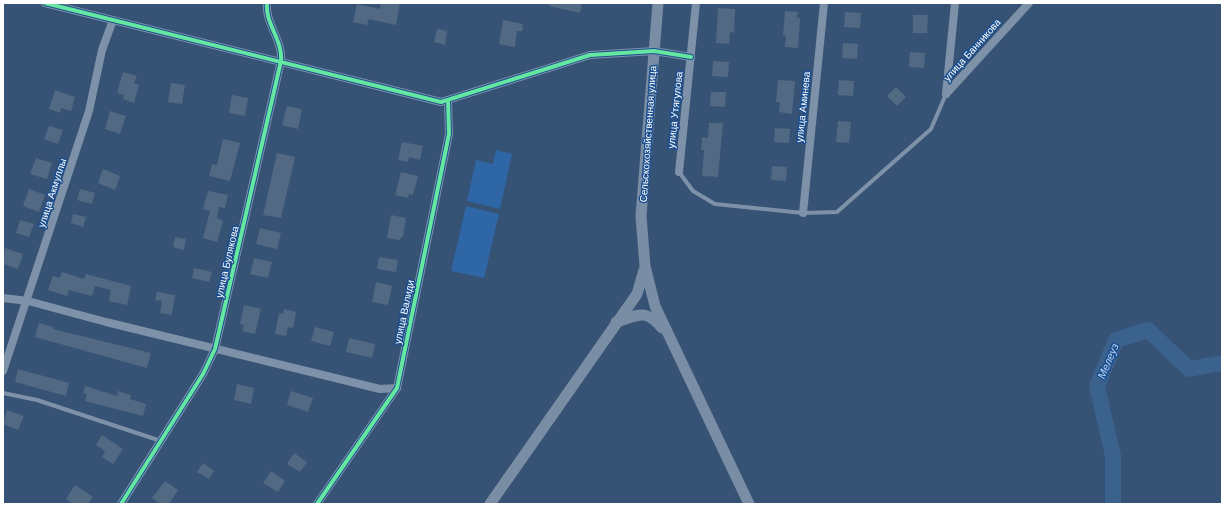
<svg xmlns="http://www.w3.org/2000/svg" width="1225" height="507" viewBox="0 0 1225 507" font-family="Helvetica,sans-serif">
<style>
.green{fill:#2f66a5}
.lines{fill:none;stroke-linecap:round;stroke-linejoin:round}
.river{stroke:#3b618d;stroke-width:16}
.building{fill:#526984}
.lane{stroke:#7d92a8;stroke-width:4}
.street{stroke:#7d92a8;stroke-width:8}
.secondary{stroke:#798da4;stroke-width:11}
.cycleway-casing{stroke:#1b4f8f;stroke-width:6}
.cycleway{stroke:#66e7a1;stroke-width:4}
.labels{text-anchor:middle;dominant-baseline:central;stroke-width:3;stroke-linejoin:round;paint-order:stroke}
.street-label{font-size:10px;fill:#fff;stroke:#1b4f8f}
.water-label{font-size:11px;font-style:italic;fill:#b5d3f5;stroke:#1b4f8f}
</style>
<rect width="100%" height="100%" fill="#365274"/>
<g class="green">
<path d="M496,150L512,154L500,209L467,201L476,160L493,164Z"/>
<path d="M466,206L499,214L484,278L451,271Z"/>
</g>
<g class="lines">
<path class="river" d="M1113,504V456L1097,386L1116,340L1148,330L1189,369L1222,363"/>
</g>
<g class="building">
<path d="M381,3H400L396,25L369,19L367,25L353,22L357,4L380,9Z"/>
<path d="M549,3H582L580,13L549,6Z"/>
<path d="M718,8L735,9L734,33L730,32L729,44L716,43Z"/>
<path d="M785,11L798,12L797,18H800L798,48L785,47L786,36L783,35Z"/>
<path d="M845,12L861,13L860,28L844,27Z"/>
<path d="M913,15H928L927,33H913Z"/>
<path d="M503,20L523,24L522,31H517L515,47L499,44Z"/>
<path d="M437,29L447,31L445,45L434,42Z"/>
<path d="M843,43L858,44L857,59L842,58Z"/>
<path d="M910,52L925,53L924,68L909,67Z"/>
<path d="M713,61L729,62L728,77L712,76Z"/>
<path d="M123,72L137,76L134,83L139,85L134,103L123,99L124,95L117,93Z"/>
<path d="M778,80L795,81L792,114L779,112L780,102H776Z"/>
<path d="M839,80L854,81L853,96L838,95Z"/>
<path d="M171,83L185,85L182,104L168,102Z"/>
<path d="M896,87L906,97L897,106L887,96Z"/>
<path d="M55,90L75,97L71,111L61,108L60,113L49,109Z"/>
<path d="M711,92H726L725,107L710,106Z"/>
<path d="M232,95L248,98L245,116L229,113Z"/>
<path d="M287,106L302,109L298,129L282,125Z"/>
<path d="M110,111L126,116L120,134L105,129Z"/>
<path d="M838,121L851,122L849,143L836,142Z"/>
<path d="M709,123H723L718,177L702,176L704,150H701L702,137L708,138Z"/>
<path d="M49,126L63,130L58,144L44,139Z"/>
<path d="M775,128L790,129L789,143L774,142Z"/>
<path d="M223,139L240,143L230,181L209,176L212,164L217,165Z"/>
<path d="M402,142L423,146L420,160L409,157L408,162L398,160Z"/>
<path d="M277,153L295,157L281,218L263,215Z"/>
<path d="M36,158L52,163L47,179L30,174Z"/>
<path d="M772,166L787,167L786,181L771,180Z"/>
<path d="M103,169L120,176L115,190L98,183Z"/>
<path d="M401,172L418,176L413,195L409,194L408,198L395,195Z"/>
<path d="M29,189L45,195L39,212L23,206Z"/>
<path d="M80,189L95,193L92,204L77,200Z"/>
<path d="M208,191L228,195L225,208L219,207L217,218L223,221L217,242L203,238L210,211L203,209Z"/>
<path d="M73,214L86,217L83,227L71,223Z"/>
<path d="M391,215L406,218L403,237H401L400,240L387,238Z"/>
<path d="M20,220L34,224L29,237L16,233Z"/>
<path d="M260,228L281,233L277,249L256,244Z"/>
<path d="M175,237L186,239L184,250L173,247Z"/>
<path d="M5,248L23,254L18,269L3,264Z"/>
<path d="M379,257L398,260L396,272L377,269Z"/>
<path d="M254,258L272,262L268,278L250,274Z"/>
<path d="M194,268L212,272L209,282L192,278Z"/>
<path d="M62,272L84,279L86,274L131,286L127,305L109,301L111,290L95,286L92,296L69,290L67,296L48,290L53,276L60,278Z"/>
<path d="M376,282L392,286L388,305L372,302Z"/>
<path d="M157,292L175,295L172,315L160,313L162,301L155,300Z"/>
<path d="M244,305L261,309L255,334L242,331L244,325L240,324Z"/>
<path d="M284,309L296,312L293,328L288,327L286,336L275,334L279,313L283,314Z"/>
<path d="M39,323L53,327V329L151,353L147,368L35,337Z"/>
<path d="M315,327L334,332L330,346L311,341Z"/>
<path d="M349,338L375,344L372,358L346,352Z"/>
<path d="M18,369L69,383L66,396L15,382Z"/>
<path d="M237,384L254,388L251,404L234,400Z"/>
<path d="M85,386L117,396L118,391L131,395L130,399L146,404L143,416L85,401L87,394L83,393Z"/>
<path d="M291,391L313,398L308,412L287,405Z"/>
<path d="M7,410L24,416L18,430L3,424Z"/>
<path d="M102,435L123,449L113,464L102,457L105,451L96,445Z"/>
<path d="M294,453L307,462L300,472L287,464Z"/>
<path d="M203,463L214,471L209,479L197,472Z"/>
<path d="M271,471L285,481L278,492L263,483Z"/>
<path d="M165,481L178,490L169,504H160L152,498Z"/>
<path d="M75,485L93,497L88,504H73L66,499Z"/>
</g>
<g class="lines">
<g class="lane">
<path d="M679,172L693,191L715,204L803,213L837,212L931,129L946,94"/>
<path d="M3,393L37,400L161,441"/>
</g>
<g class="street">
<path d="M45,3L441,102L590,55L654,51L691,57"/>
<path d="M946,94L1029,3"/>
<path d="M946,94L955,3"/>
<path d="M679,172L696,3"/>
<path d="M803,213L824,3"/>
<path d="M3,298L28,301L106,322L380,389L397,388"/>
<path d="M3,371L89,111L102,50L113,20"/>
<path d="M121,504L203,374L215,349L281,61C283,40 265,24 267,3"/>
<path d="M317,504C344,465 370,427 397,388L449,134L448,100"/>
</g>
<g class="secondary">
<path d="M658,3L641,216L645,266L655,306L749,504"/>
<path d="M616,322C639,315 645,308 662,328"/>
<path d="M490,504L637,294L644,270"/>
</g>
<g class="cycleway-casing">
<g id="cycleway">
<path d="M45,3L441,102L590,55L654,51L691,57"/>
<path d="M121,504L203,374L215,349L281,61C283,40 265,24 267,3"/>
<path d="M317,504C344,465 370,427 397,388L449,134L448,100"/>
</g>
</g>
<use href="#cycleway" class="cycleway"/>
</g>
<g class="labels">
<g class="street-label">
<text transform="translate(972 50) rotate(-48)">улица Банникова</text>
<text transform="translate(803 107) rotate(-84)">улица Аминева</text>
<text transform="translate(675 110) rotate(-84)">улица Утягулова</text>
<text transform="translate(648 134) rotate(-86)">Сельскохозяйственная улица</text>
<text transform="translate(52 193) rotate(-72)">улица Акмуллы</text>
<text transform="translate(227 262) rotate(-77)">улица Булякова</text>
<text transform="translate(404 312) rotate(-78)">улица Валиди</text>
</g>
<g class="water-label">
<text transform="translate(1108 361) rotate(-67)">Мелеуз</text>
</g>
</g>
<rect width="1225" height="507" fill="none" stroke="#ffffff" stroke-width="8"/>
</svg>
